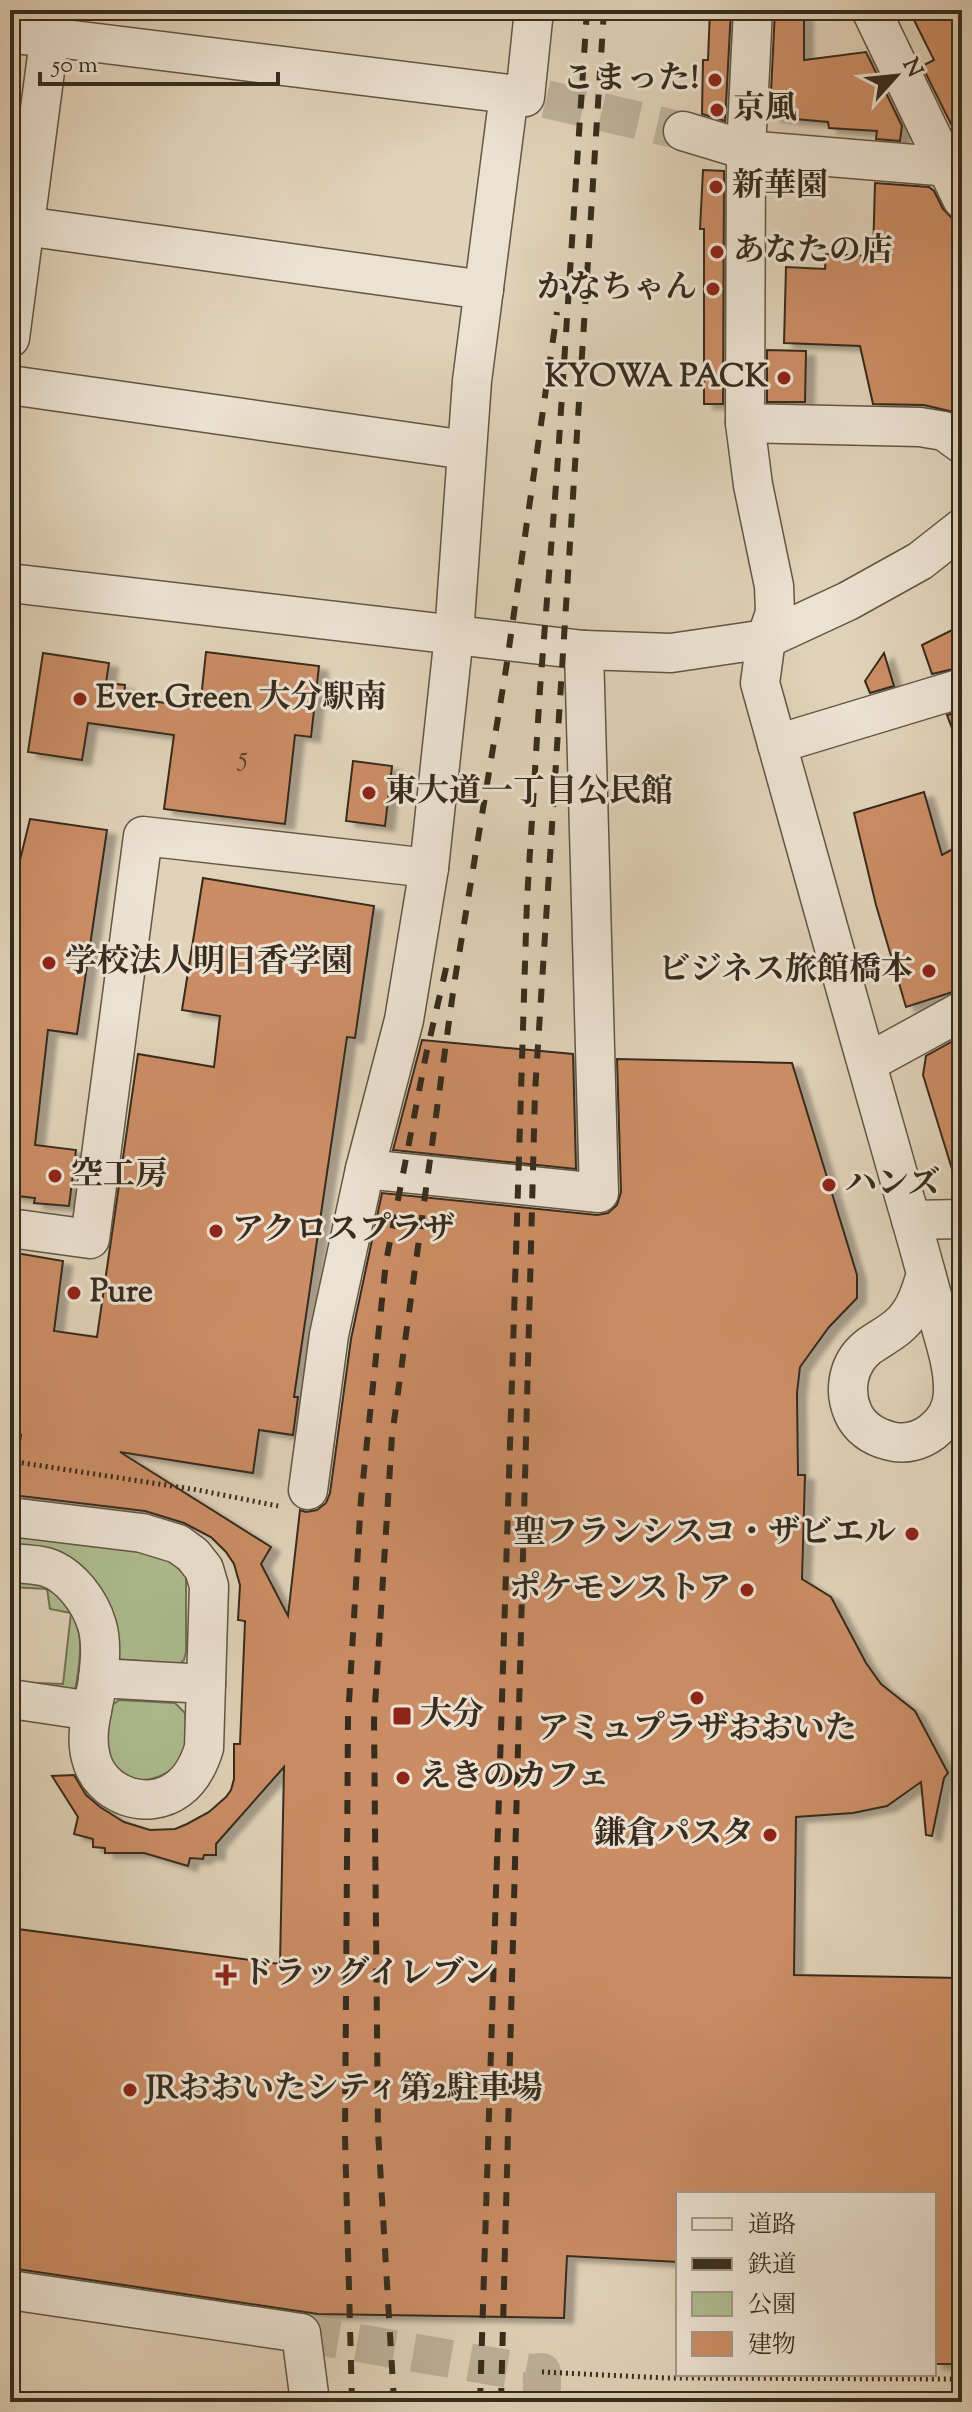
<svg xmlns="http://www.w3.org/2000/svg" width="972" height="2412" viewBox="0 0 972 2412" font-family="'Sorts Mill Goudy','Noto Serif JP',serif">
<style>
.green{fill:#aebd92;stroke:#727458;stroke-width:2}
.building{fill:#cb8d65;stroke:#372c1d;stroke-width:2;filter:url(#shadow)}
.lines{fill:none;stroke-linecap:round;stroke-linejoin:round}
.minor-tunnel{stroke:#bfb19a;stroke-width:38;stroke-dasharray:38 19;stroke-linecap:butt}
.minor-casing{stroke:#625644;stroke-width:41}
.path{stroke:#372c1d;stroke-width:5;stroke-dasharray:2 4;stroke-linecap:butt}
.minor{stroke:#ece2d2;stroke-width:38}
.rail{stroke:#372c1d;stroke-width:6;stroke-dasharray:14 14;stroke-linecap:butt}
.poi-dot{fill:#8f2418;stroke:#ece2d2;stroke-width:3}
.labels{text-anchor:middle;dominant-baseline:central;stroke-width:6;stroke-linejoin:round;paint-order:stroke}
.number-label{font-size:28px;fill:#5c442f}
.poi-label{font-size:32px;font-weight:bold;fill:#372c1d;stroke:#ece2d2;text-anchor:start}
</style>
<defs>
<filter id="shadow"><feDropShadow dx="9" dy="5" stdDeviation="2" flood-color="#0004"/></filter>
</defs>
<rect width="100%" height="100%" fill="#e1d2b9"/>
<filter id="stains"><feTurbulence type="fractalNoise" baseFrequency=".0025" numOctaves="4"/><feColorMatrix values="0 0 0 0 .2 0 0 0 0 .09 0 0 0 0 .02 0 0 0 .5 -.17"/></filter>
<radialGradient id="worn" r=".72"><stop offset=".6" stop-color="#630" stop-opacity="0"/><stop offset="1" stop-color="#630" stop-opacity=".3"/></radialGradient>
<g class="green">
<path d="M10,1531L166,1553L186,1575V1652L184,1660L179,1664L116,1659L43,1548L10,1544Z"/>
<path d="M10,1578C22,1581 37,1582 47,1588C88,1611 82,1652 75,1691L37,1688L38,1683L63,1684L71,1613L50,1609L47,1589L10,1587Z"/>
<path d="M119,1700L175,1703L185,1713C186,1723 187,1735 186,1745C182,1772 150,1786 126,1777C118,1774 110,1761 104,1754L106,1710Z"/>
</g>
<g class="building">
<path d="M710,10H731L725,121L702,114L703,60H708Z"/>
<path d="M775,10H804V60L866,52L902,126L900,141L876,139L877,131L829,128L828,122L773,117L770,112Z"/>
<path d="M909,10H962V146L922,66L934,60Z"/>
<path d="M703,170L724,171L723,404H704V229H700Z"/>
<path d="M875,183L929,187L934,191L943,209L953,219L962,237V414L924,405L873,404L860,346L784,343L786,267L825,269L826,254L873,256Z"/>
<path d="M767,350L806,351L805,402H767Z"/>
<path d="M962,625V667L932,674L922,645Z"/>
<path d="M206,652L319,666L311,737L295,735L285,824L164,809L174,735L88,723L82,760L28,752L43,653L109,663L106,683L125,685L124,697L200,708Z"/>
<path d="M884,653L894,686L870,693L865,681Z"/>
<path d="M962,711V747H959L947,715Z"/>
<path d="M353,761L392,766L385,826L346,821Z"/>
<path d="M924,792L942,855L962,844V989L906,1007L876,905L854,813Z"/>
<path d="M30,819L107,830L77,1034L48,1030L35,1145L76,1150L69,1206L34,1203L35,1198L10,1195V901Z"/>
<path d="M203,878L374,906L355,1038L347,1037L294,1397H298L293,1435L259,1430L253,1473L120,1452L271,1547L261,1564L288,1616L300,1510L306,1512L317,1510L326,1503L330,1493L351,1339L382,1193L597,1215L608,1213L617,1205L621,1192L617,1059L792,1063L857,1275V1298L829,1327L800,1367L797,1393L798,1475H805L802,1579L831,1597L866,1663L881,1684L915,1711L948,1773L944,1778L932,1836L926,1835L921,1782L887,1806L853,1813L796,1817L794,1975L962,1978V2364H934V2194H678V2262L567,2256L564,2318L318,2314L10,2268V1928L280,1964L284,1767L216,1844V1855H204L203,1859L190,1858L188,1866L144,1853H105V1848L93,1847V1839L74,1834L78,1817L52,1776L74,1775L86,1795L100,1807L124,1822L150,1830L175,1829L187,1824L209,1812L226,1797L231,1790L234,1779V1744H240L245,1621L238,1620L240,1585L234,1564L226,1552L211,1537L184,1523L145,1511L12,1495L21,1435L10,1434V1252L63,1261L54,1331L97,1337L138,1054L214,1067L220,1016L182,1010Z"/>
<path d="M962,1036V1181L956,1182L923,1075L926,1056Z"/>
<path d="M422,1040L573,1054L576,1169L393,1150Z"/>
</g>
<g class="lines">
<g class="minor-tunnel">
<path d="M546,99L683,131"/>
<path d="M301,2333L532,2373L542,2372V2402"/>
</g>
<g class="minor-casing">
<g id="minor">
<path d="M753,10L746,150L745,423L753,485L774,586L775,613L766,639L760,683L777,744C819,896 862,1047 905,1199C916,1236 926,1273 936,1310C943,1336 954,1365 953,1393C952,1424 920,1449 890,1441C874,1437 860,1428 853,1413C843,1390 848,1363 868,1347C883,1336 900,1329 910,1313C918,1302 922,1287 926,1274"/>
<path d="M871,10L962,199"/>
<path d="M10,34L49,37L509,94L472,381L454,635L429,868L404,1020L365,1169L329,1335L308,1490"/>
<path d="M525,97L534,10"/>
<path d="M683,131L746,150L962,168"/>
<path d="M10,224L484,290"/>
<path d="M10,338L53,10"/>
<path d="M10,385L466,450"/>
<path d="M745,423L920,427L944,431L962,444"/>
<path d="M10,583L584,650L671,653L766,639L848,601L920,561L962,528"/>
<path d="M777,744L962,688"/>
<path d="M867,1063L962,1011"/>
<path d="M365,1169L599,1193L584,650"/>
<path d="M911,1220L962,1219"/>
<path d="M10,1228L90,1239L143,836L429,868"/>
<path d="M10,1517L142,1533L178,1544L193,1555L204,1569L209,1586L204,1748C199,1764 192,1779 178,1789C147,1812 100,1795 91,1758C84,1733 94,1705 98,1680C100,1662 102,1642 97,1625C90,1602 71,1575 46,1567C35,1564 22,1564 10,1563"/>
<path d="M98,1678L206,1684"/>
<path d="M18,1700L92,1711"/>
<path d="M10,2290L301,2333L310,2402"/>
</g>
</g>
<g class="path">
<path d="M10,1461L198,1490L278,1506"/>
<path d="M542,2372L666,2378L962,2379"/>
</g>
<use href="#minor" class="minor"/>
<g class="rail">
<path d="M352,2402L345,2137L348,1719L361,1499L386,1262L426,1055L447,964"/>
<path d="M394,2402L378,2131L374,1721L392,1436L454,985L506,669L557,312"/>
<path d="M480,2402L527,900L540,689L557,472L587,10"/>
<path d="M501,2402L535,1092L604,10"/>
</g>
</g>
<g class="poi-dot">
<circle cx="715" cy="80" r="8"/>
<circle cx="717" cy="110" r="8"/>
<circle cx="716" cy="187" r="8"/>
<circle cx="717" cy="252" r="8"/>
<circle cx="713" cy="289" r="8"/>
<circle cx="784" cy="378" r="8"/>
<circle cx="80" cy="699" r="8"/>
<circle cx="369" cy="793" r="8"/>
<circle cx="49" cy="963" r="8"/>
<circle cx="929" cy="971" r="8"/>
<circle cx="55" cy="1176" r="8"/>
<circle cx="829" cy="1185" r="8"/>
<circle cx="216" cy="1231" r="8"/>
<circle cx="74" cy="1293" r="8"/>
<circle cx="912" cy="1534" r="8"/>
<circle cx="747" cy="1590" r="8"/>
<circle cx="697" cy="1698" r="8"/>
<rect x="392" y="1706" width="20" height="20" rx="4"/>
<circle cx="403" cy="1778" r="8"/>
<circle cx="770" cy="1835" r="8"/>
<path d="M222 1963h8v8h8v8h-8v8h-8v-8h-8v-8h8z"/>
<circle cx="130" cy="2090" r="8"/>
</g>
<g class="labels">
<g class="number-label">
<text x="243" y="758">5</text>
</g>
<g class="poi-label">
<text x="699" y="80" text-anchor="end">こまった!</text>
<text x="733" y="110">京風</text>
<text x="732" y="187">新華園</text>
<text x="733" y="252">あなたの店</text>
<text x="697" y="289" text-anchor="end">かなちゃん</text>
<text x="768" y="378" text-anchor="end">KYOWA PACK</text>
<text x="96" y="699">Ever Green 大分駅南</text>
<text x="385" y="793">東大道一丁目公民館</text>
<text x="65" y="963">学校法人明日香学園</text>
<text x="913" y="971" text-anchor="end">ビジネス旅館橋本</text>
<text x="71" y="1176">空工房</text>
<text x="845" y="1185">ハンズ</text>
<text x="232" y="1231">アクロスプラザ</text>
<text x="90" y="1293">Pure</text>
<text x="896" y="1534" text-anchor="end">聖フランシスコ・ザビエル</text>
<text x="731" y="1590" text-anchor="end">ポケモンストア</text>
<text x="420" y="1716">大分</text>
<text x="697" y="1730" text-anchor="middle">アミュプラザおおいた</text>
<text x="419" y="1778">えきのカフェ</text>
<text x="754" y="1835" text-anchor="end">鎌倉パスタ</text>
<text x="242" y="1975">ドラッグイレブン</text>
<text x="146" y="2090">JRおおいたシティ第2駐車場</text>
</g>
</g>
<rect width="972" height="2412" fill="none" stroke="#e1d2b9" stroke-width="40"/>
<rect x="12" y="12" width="948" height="2388" fill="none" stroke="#372c1d" stroke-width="4"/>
<rect x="20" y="20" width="932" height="2372" fill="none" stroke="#372c1d" stroke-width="2"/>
<rect x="676" y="2192" width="260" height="184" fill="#ece2d2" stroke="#a4998a" stroke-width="2"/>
<rect x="692" y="2218" width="40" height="12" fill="#ece2d2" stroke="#a4998a" stroke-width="2"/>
<text x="748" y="2232" font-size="24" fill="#372c1d">道路</text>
<rect x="692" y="2258" width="40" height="12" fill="#372c1d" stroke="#a4998a" stroke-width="2"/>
<text x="748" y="2272" font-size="24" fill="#372c1d">鉄道</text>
<rect x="692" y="2292" width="40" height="24" fill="#aebd92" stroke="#a4998a" stroke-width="2"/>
<text x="748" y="2312" font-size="24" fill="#372c1d">公園</text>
<rect x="692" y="2332" width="40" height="24" fill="#cb8d65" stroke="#a4998a" stroke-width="2"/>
<text x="748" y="2352" font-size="24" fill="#372c1d">建物</text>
<g transform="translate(896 76) rotate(63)" stroke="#ece2d2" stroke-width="6" paint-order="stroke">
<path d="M0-6L14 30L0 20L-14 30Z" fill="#372c1d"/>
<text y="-12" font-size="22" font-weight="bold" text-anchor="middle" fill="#372c1d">N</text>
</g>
<path d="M40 72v12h238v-12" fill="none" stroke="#372c1d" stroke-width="4"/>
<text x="52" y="72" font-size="24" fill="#372c1d" stroke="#ece2d2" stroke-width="6" paint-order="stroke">50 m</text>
<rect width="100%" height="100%" filter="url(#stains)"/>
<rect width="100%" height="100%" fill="url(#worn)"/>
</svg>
